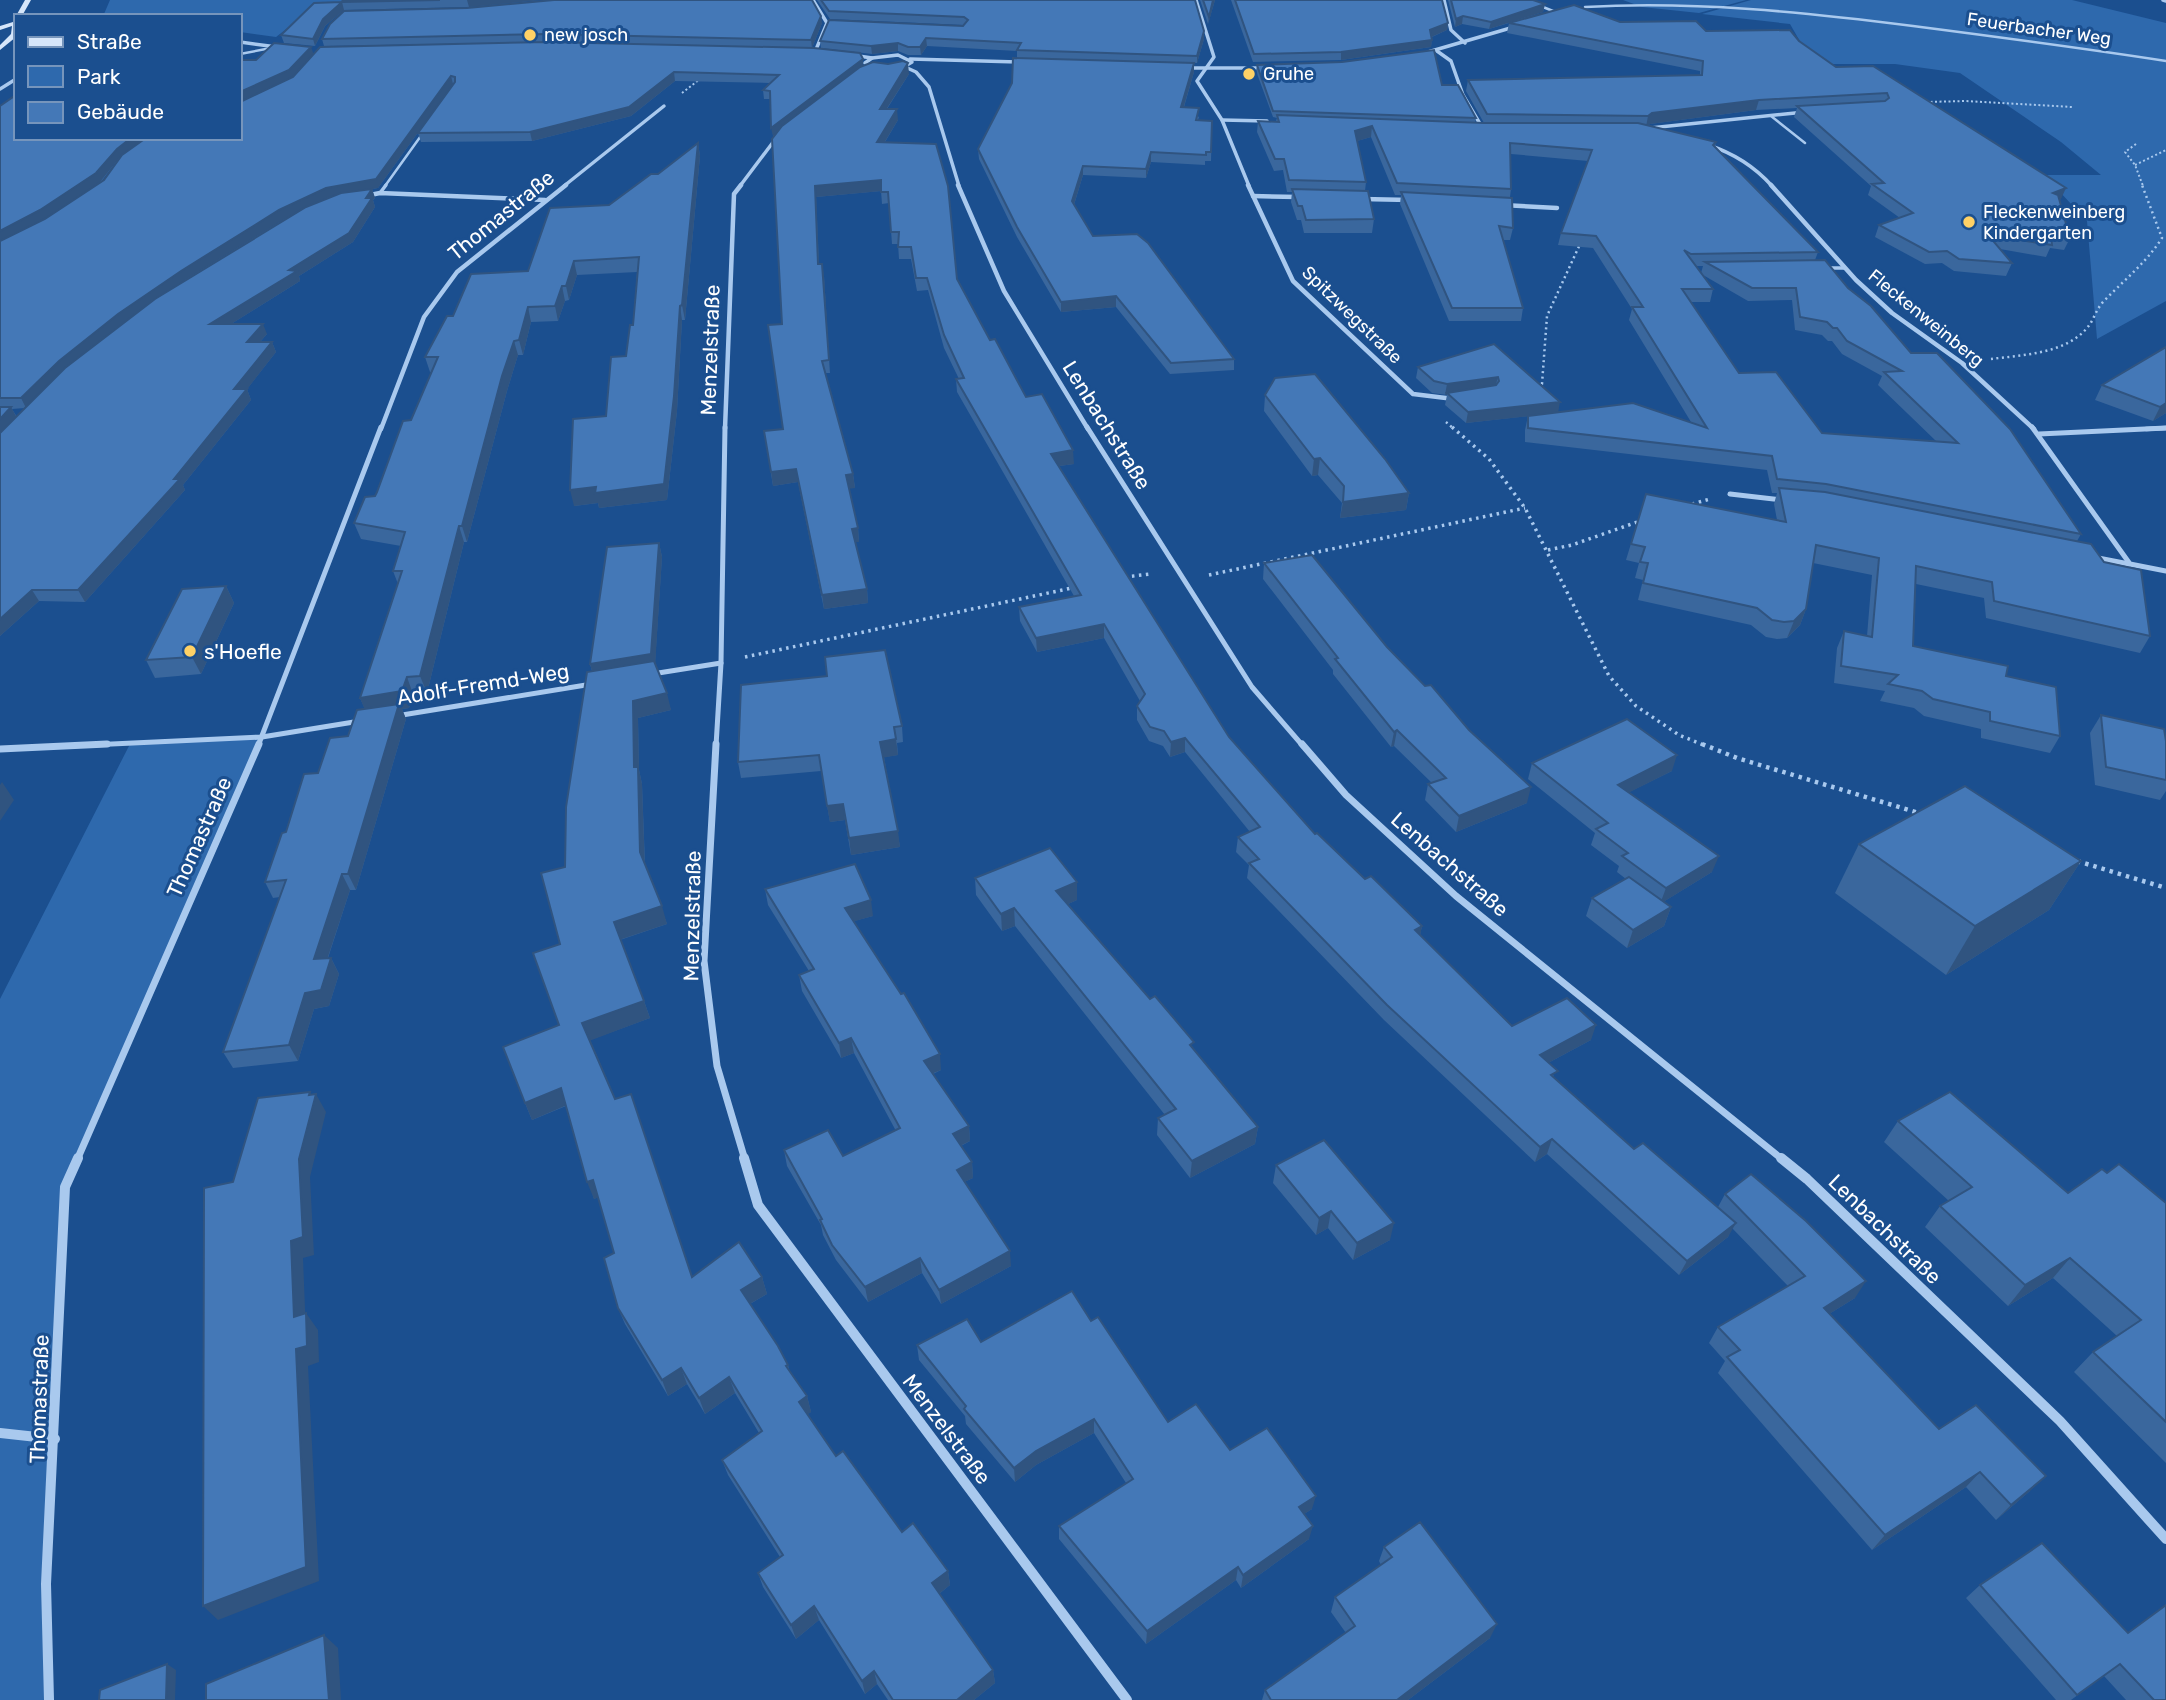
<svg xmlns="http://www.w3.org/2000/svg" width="2166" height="1700" viewBox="0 0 2166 1700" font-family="Rubik,sans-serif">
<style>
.green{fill:#2e69ad}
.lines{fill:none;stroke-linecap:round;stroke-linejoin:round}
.path-far3{stroke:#a9c9ee;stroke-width:2;stroke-dasharray:2 2.5;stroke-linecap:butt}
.path-far2{stroke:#a9c9ee;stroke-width:2.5;stroke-dasharray:2 3.5;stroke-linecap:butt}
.path-far1{stroke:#a9c9ee;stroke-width:3.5;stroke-dasharray:2.5 4.5;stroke-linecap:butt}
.path{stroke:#a9c9ee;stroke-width:4.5;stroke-dasharray:3.5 5;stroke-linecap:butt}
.service-far1{stroke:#a9c9ee;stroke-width:2.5}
.service{stroke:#a9c9ee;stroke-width:3.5}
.minor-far4{stroke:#a9c9ee;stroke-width:3.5}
.minor-far3{stroke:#a9c9ee;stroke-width:4.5}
.minor-far2{stroke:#a9c9ee;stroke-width:5}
.minor-far1{stroke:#a9c9ee;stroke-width:7}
.minor{stroke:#a9c9ee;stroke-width:10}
.secondary{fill:#d6e6fa;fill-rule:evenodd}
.wall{fill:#3a679d;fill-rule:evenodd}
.shaded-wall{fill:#305480}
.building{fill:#4478b7;stroke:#305480;stroke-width:2}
.poi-dot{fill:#ffd166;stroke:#1b4f8f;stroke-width:2.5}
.labels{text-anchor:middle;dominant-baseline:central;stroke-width:6;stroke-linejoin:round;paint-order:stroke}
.far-street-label{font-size:18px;fill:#fff;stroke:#1b4f8f}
.far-poi-label{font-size:18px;fill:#fff;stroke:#1b4f8f;text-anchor:start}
.street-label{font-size:21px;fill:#fff;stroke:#1b4f8f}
.poi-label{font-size:21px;fill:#fff;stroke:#1b4f8f;text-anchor:start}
</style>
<rect width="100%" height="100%" fill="#1b4f8f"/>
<g class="green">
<path d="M110,0H344L338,8H314L276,37L240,32V16L104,14Z"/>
<path d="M1623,0H1746L1699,13L1642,7Z"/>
<path d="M1751,0H2072L2166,23V301L2097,339L2087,221L2044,175H2101L2061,142L1960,73L1895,64H1813L1790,24L1702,14Z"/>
<path d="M262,737L65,1187L46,1584L49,1700H0V999L130,744Z"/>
</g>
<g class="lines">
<g class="path-far3">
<path d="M682,93L700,79"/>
<path d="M1926,102L1966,101L2072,107"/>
<path d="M2136,144L2125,152L2135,165L2143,186"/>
<path d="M2135,165L2166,150"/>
</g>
<g class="path-far2">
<path d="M1991,359C2022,355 2065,354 2087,328C2094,320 2096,309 2104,301C2124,280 2146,263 2162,238L2142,185"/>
<path d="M1538,388L1542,384L1547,316L1581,242"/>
<path d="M1446,422L1454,429"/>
</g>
<g class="path-far1">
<path d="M1452,427L1489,459L1525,508L1609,676L1636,706L1679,735L1706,746"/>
<path d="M1692,504L1710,499"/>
<path d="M1548,550L1572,545L1643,520"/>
<path d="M1209,575L1525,508"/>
<path d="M1125,577L1150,574"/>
<path d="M745,657L1072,588"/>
</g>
<g class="path">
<path d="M1702,744L1737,758L1922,814"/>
<path d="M2077,861L2166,888"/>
</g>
<g class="service-far1">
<path d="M1538,5L1558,13"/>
<path d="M1585,7C1695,1 1804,12 1913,26C1998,37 2082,48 2166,61"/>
<path d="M240,54L271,48"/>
<path d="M1771,116L1805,143"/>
<path d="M385,186L423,133"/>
</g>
<g class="service">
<path d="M380,193L386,185"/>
<path d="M1827,268H1845"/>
</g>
<g class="minor-far4">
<path d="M813,0L827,23L815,52"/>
<path d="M1196,0L1214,57L1197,81L1222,120L1249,186"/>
<path d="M1444,0L1451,30L1465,43"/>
<path d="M2163,0L2166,1"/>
<path d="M240,42L277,47"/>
<path d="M1437,51L1451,61L1463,95L1483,129"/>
<path d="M1428,52L1514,27"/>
<path d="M852,55L872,58"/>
<path d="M898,55L912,62C897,72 880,73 865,63L872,58Z"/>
<path d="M910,59L1021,62"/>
<path d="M905,67L916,72L929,87L959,186"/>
<path d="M1187,68H1266"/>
<path d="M0,89L16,79"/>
<path d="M1222,120L1267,121"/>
<path d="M1650,128L1805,112"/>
<path d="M1708,145C1733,153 1755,167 1772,186"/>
<path d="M564,186L664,106"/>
<path d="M740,186L777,137"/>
</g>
<g class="minor-far3">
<path d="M958,185L1004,291L1088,429"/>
<path d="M1248,185L1293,281L1413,394L1454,399"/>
<path d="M1771,185L1856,280L1892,313L1962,363L2034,429"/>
<path d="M365,196L380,193L545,200"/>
<path d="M1253,196L1298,197"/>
<path d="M1362,199L1410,200"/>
<path d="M1502,205L1557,208"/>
<path d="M381,429L424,317L457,272L566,185"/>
<path d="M725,429L734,194L741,185"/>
<path d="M2146,429L2166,428"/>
</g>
<g class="minor-far2">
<path d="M1087,427L1252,687L1303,746"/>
<path d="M2032,427L2130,564L2166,571"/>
<path d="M2039,434L2166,428"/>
<path d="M1730,494L1782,500"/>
<path d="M2093,557L2129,564"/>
<path d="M652,674L721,663"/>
<path d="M396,716L592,684"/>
<path d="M69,746L262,737L360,721"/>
<path d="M258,746L381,427"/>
<path d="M716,746L721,663L725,427"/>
</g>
<g class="minor-far1">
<path d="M716,744L704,961L717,1066L745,1160"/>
<path d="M1302,744L1346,795L1456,896L1783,1160"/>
<path d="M0,749L107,744"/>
<path d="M77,1160L259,744"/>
</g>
<g class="minor">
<path d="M744,1158L758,1205L1127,1700"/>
<path d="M1781,1158L1807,1179L2060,1421L2166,1539"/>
<path d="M0,1433L55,1439"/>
<path d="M49,1700L46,1584L65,1187L78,1158"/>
</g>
<g class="secondary">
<path d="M25,0H31L22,16H16Z"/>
<path d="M16,18V37L0,50V45L11,34L12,26L0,30V26L13,22Z"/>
</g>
</g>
<g class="wall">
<path d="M344,0H540L469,7L344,10L325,26L315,46L284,43L281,35Z"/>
<path d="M817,0H1195L1204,39L1197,63H1194V72L1184,107L1199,117L1198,120L1212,121L1211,161H1205V165L1151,162L1146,178L1083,175L1074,205L1093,236L1234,359V370L1170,374L1116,307L1061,312L1017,237L979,159L978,149L1012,83L1017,58V51L927,46L921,55H908L898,51L872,54L821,48L820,41L963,26L964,25L830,19Z"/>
<path d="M1200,0H1215L1208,24Z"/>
<path d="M1231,0H1442L1448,23L1447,30L1432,37L1431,47L1341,60L1253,62Z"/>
<path d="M1448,0H1533L1545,4L1543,12L1510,23L1620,22L1799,41L1836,67L1873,66L2061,199L2059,200L2070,238L2064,250L2050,248L2046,257L2000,249L2012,263L2006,276L1954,271L1942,263L1925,264L1875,237L1879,225L1900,218L1868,195L1871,186L1794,117L1797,108L1756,110L1650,124L1648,125L1716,142L1715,146L1818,252L1815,260L1848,288L2081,534L2077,541L2150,636L2140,653L1986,618L1984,598L1916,584L1913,646L2006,676L2060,736L2050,753L1981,738V729L1924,716L1914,708L1880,701L1885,691L1834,683L1837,648L1844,631L1867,636L1872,575L1813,563L1806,609L1800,625L1787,638L1777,639L1766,637L1751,625L1638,600L1643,580L1635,578L1639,563L1626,560L1646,494L1777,520L1774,504L1777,493H1772L1767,470L1525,442V430L1528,416L1466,423L1445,405L1447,395L1432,393L1416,378L1418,367L1494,344L1558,412L1691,422L1629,320L1632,309L1593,248L1558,245L1561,233L1588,161L1511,154V189L1510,197L1513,228L1510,240H1503L1523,308L1521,321H1449L1400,204L1401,195H1395L1371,137L1357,141L1366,182L1365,191L1374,219L1372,233H1304L1301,220H1297L1291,202L1292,192H1287L1283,170L1274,171L1257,132L1258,121H1276L1277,118L1273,117L1256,71L1257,65L1442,85L1476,118L1475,123H1484L1466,91L1468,80L1700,75V71L1507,33L1509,23L1489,29L1462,24L1455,27ZM1696,266H1703L1701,273ZM1703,275L1748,301L1792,300L1795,330L1822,335L1828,341H1832L1842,354L1882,376L1878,385L1936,441L1822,433L1739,373L1691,302H1710L1713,289Z"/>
<path d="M467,8L822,23L812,48L549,42L324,46L322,39Z"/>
<path d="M314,54L863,66L909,74L887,109L898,120L885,142L957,279L990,340L1026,397L1074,464L1059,466L1229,737L1315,834L1365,879L1422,926L1420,935L1512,1026L1591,1040L1548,1063L1555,1079L1634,1149L1718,1207L1725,1194L1855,1298L1829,1314L1939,1429L2030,1491L1996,1520L1966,1487L1872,1550L1718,1373L1725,1361L1709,1343L1718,1327L1788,1286L1732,1228L1728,1237L1679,1275L1547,1154L1535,1162L1384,1020L1247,878L1249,865L1236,852L1238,837L1250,832L1185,752L1170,757L1163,746L1149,741L1137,720V706L1140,701L1104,638L1037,652L1020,621L1019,607L1074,596L957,392L956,379H959L944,348L928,290L917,291L911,259H899L898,244H892L889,203L882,204L881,191L816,197L819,264L824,276L830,373H825L853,474L855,488H849L858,528L859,542H855L867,589L868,603L824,609L798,482L773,486L764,431L783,429L782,324L775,135L773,136L770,99H764L763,90L770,83L675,81L631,116L532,141L421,142L418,133L453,84L378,188L372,189L375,198L373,200L375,207L353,242L299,276L300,281L231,324L267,334L260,342H272L276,352L247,389L251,400L183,485L185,490L85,602L39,601L0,636V106L16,138H240L256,60ZM120,157L104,180L101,182ZM292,215L181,283L283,220ZM25,408L17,417L12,409Z"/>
<path d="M698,143L700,156L685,320H682L677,411L667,500L599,508L598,503L574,506L626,356L633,325L637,272L577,275L569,300L565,301L558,321L531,322L523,355H518L507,391L467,542H464L427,693L413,694L409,708L402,709L406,719L356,890H350L328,958H331L339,974L329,1006L314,1009L298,1061L233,1068L223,1052L280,897L273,898L265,882L286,832L318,773L348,736L365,709L360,698L398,584L393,571L401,546L361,539L354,523L377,492L411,420L432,372H430L425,357L453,316L528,271L609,205L658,174Z"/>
<path d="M2166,347V413L2153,421L2095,400L2102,385Z"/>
<path d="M1265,395L1409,493L1406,510L1340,518L1342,503L1318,475L1312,476L1264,411Z"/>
<path d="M659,543L662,557L655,663L671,710L638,718L639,770L642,784L645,864L667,924L620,940L644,1001L650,1018L590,1040L692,1276L762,1277L767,1294L750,1304L788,1365L790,1373L807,1396L811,1412L807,1414L836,1456L902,1532L948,1571L950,1585L939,1594L993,1670L995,1683L974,1700H888L877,1684L865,1694L819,1620L796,1639L763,1587L758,1573L780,1557L728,1475L722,1460L759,1433L735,1393L705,1414L687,1384L668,1396L625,1324L618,1308L614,1253L598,1197L594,1199L566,1106L532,1120L525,1103L559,1025L560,944L565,867L592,671L590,664Z"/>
<path d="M1264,563L1387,647L1527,803L1456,832L1425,800L1428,784L1432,783L1394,746L1391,747L1333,674V670L1263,579Z"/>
<path d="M226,586L234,603L201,674L155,678L146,660Z"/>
<path d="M741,685L902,726L903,742L897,743L898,755L884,757L900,847L851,855L845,820L830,822L821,771L741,778L738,762Z"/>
<path d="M2101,715L2166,741V791L2160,800L2095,785L2090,733Z"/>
<path d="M1532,763L1672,771L1629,792L1712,872L1663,902L1671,907L1664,926L1627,948L1586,916L1592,898L1626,879L1617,872L1619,866L1591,845L1595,833L1528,779Z"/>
<path d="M1859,844L2081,861L2049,910L1946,975L1835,893Z"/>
<path d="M975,878L1077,882V900L1068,904L1194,1050L1258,1127L1255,1144L1190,1178L1157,1135L1158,1118L1165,1115L1015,926L1002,931L976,895Z"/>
<path d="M765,889L873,916L854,921L941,1070L933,1074L969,1126L970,1141L961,1146L972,1162L973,1178L964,1182L1011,1266L941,1304L922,1273L868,1302L836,1260L823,1235L821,1225L787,1166L784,1150L843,1156L896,1131L854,1053L841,1058L802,991L799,975L809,971L768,905Z"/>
<path d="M1898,1121L2068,1193L2107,1173L2166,1203V1463L2074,1372L2093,1352L2117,1336L2053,1278L2008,1306L1925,1227L1940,1206L1949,1201L1884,1142Z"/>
<path d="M1276,1165L1390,1240L1353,1260L1328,1228L1316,1235L1273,1183Z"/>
<path d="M1091,1321L1168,1422L1230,1450L1312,1509L1304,1514L1309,1539L1241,1588L1236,1580L1146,1644L1059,1539V1526L1126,1483L1094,1433L1036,1465L1015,1482L966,1424L965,1416L919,1360L917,1345L981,1342Z"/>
<path d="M1384,1547L1490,1638L1408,1700H1262L1265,1690L1346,1633L1331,1612L1335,1597L1381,1565L1379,1561Z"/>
<path d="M1980,1585L2128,1633L2166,1700H2126L2104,1676L2071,1700H2056L1966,1598Z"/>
</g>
<g class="shaded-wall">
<path d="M467,0H540L469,7Z"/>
<path d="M1213,0H1215L1208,24L1209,17Z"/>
<path d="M342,2L344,10L325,26L315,46L313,39L323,19Z"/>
<path d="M1545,4L1543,12L1489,29L1491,22Z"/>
<path d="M821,16L822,23L812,48L811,40Z"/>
<path d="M1463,16L1462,24L1455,27L1456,19Z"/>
<path d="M1448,23L1447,30L1429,38L1430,30Z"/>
<path d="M1204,31V39L1197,63V56Z"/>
<path d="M926,38L927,46L921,55L920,47Z"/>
<path d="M1432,40L1431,47L1341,60V52Z"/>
<path d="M898,43V51L872,54L871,46Z"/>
<path d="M311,47L314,55L291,78L240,102V92Z"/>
<path d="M863,59V67L773,136L771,128Z"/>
<path d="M908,63L909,74L880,119V109Z"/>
<path d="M1194,63V72L1181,116V107Z"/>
<path d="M674,72L675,81L631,116L532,141L530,132Z"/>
<path d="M451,76L453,84L378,188L372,189L375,198L373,200L375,207L353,242L299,276L300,281L215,334L210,324L289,270L366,198L372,189L329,197L283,220L185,280L26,408L21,398L59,361L118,314Z"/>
<path d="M1759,100L1756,110L1650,124L1646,127L1648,116L1652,113Z"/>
<path d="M897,109L898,120L878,153L877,142Z"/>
<path d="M1372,126L1371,137L1354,142L1355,131Z"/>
<path d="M131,138H147L120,157L100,182L45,220L0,243V231Z"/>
<path d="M698,143L700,156L685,320L682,305Z"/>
<path d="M1151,152V162L1146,178V169Z"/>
<path d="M1083,166V175L1072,211V201Z"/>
<path d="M881,180L882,191L816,197L819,276L815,186Z"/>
<path d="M2066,188L2061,199L2048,204L2053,193Z"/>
<path d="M574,261L577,275L569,300L566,286Z"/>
<path d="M822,264L824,276L830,373L829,360Z"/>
<path d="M562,286L565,301L558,321L555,306Z"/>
<path d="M1116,296V307L1061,312V302Z"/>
<path d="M680,306L682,320L677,411L667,500L599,508L598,503L574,506L570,490Z"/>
<path d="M528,307L531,322L523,355L519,340Z"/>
<path d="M263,324L267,334L251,352L247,342Z"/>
<path d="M514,341L518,355L507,391L467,542L462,526L502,376Z"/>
<path d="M272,342L276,352L241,397L247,389L251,400L183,485L185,490L85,602L78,590L234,389Z"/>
<path d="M1498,377L1495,388L1447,393V395H1445L1447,384Z"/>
<path d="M1560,402L1558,413L1466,423L1468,412Z"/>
<path d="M2166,403V413L2153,421L2160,407Z"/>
<path d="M11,407L17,418L0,436V419Z"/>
<path d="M1073,450L1074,464L1052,467L1051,454Z"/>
<path d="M1320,458L1318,475L1312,476L1314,459Z"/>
<path d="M796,469L798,482L773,486L771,472Z"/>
<path d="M853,474L855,488L848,489L846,475Z"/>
<path d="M1409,493L1406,510L1340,518L1343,502Z"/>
<path d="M459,526L464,542L427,693L420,676Z"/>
<path d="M858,528L859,542H853L852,529Z"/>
<path d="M659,543L662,557L655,668L594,678L590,664Z"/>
<path d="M226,586L234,603L201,674L192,657Z"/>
<path d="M867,589L868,603L824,609L822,595Z"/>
<path d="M32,590L39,601L0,636V619Z"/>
<path d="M1806,609L1800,625L1787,638L1794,621Z"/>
<path d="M1104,624V638L1037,652L1036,638Z"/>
<path d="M407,677L413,694L409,708L402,709L406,719L356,890L348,874L367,715L360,698Z"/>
<path d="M667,693L671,710L638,718L639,770L642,784L645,870L640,852L634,767L633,701Z"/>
<path d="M1397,730L1394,746L1391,747L1394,732Z"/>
<path d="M1185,738V752L1170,757L1171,742Z"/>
<path d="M896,739L898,755L882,758L880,742Z"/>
<path d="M1677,755L1672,771L1612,801L1618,785Z"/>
<path d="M2,782L14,800L0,821V785Z"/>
<path d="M1531,787L1527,803L1456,832L1459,816Z"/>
<path d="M843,804L845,820L830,822L827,806Z"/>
<path d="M898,831L900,847L851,855L849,838Z"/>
<path d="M1719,856L1712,872L1660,904L1666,888Z"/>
<path d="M2081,861L2049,910L1946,975L1975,926Z"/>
<path d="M342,874L350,890L322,975L314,959Z"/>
<path d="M1077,882V900L1057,909L1056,891Z"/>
<path d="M871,900L873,916L848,923L845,908Z"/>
<path d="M662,906L667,924L619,940L614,922Z"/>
<path d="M1671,907L1664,926L1627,948L1633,930Z"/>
<path d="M1014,908L1015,926L1002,931L1001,914Z"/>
<path d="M1422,926L1419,941L1415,930Z"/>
<path d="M331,958L339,974L329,1006L314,1009L298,1061L289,1045L305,993Z"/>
<path d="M644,1001L650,1018L589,1041L582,1023Z"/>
<path d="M1596,1025L1591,1040L1535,1070L1540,1055Z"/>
<path d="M851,1038L854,1053L841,1058L839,1043Z"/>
<path d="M940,1054L941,1070L926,1076L924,1061Z"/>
<path d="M561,1088L567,1105L532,1120L525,1103Z"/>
<path d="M310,1092L315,1100L316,1094L326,1112L310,1177L314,1255L303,1258L306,1334L294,1317L291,1241L299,1159Z"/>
<path d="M969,1126L970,1141L954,1149L953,1134Z"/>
<path d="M1258,1127L1255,1144L1190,1178L1192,1161Z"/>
<path d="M1552,1139L1547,1154L1535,1162L1540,1147Z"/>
<path d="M972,1162L973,1178L958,1185L957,1170Z"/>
<path d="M593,1180L599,1197L594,1199L587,1182Z"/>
<path d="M1331,1211L1328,1228L1316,1235L1319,1218Z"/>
<path d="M1394,1223L1390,1240L1353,1260L1357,1243Z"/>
<path d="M1736,1223L1728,1237L1679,1275L1687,1261Z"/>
<path d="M1010,1251L1011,1266L941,1304L939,1290Z"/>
<path d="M920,1258L922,1273L868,1302L865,1287Z"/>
<path d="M2070,1258L2053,1278L2008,1306L2025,1285Z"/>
<path d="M762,1277L767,1294L746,1306L741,1290Z"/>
<path d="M1866,1281L1855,1298L1813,1324L1824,1308Z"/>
<path d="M306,1313L318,1330L319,1362L308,1366L319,1581L218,1620L203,1606L296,1349Z"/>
<path d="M681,1368L687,1384L668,1396L662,1380Z"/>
<path d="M729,1377L735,1393L705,1414L699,1398Z"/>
<path d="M807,1396L811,1412L803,1418L799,1402Z"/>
<path d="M1094,1419V1433L1036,1465L1015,1482L1014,1468L1036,1451Z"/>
<path d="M1980,1472L1966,1487L1872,1550L1885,1535Z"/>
<path d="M2046,1476L2030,1491L1996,1520L2011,1505Z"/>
<path d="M1316,1496L1312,1509L1295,1520L1299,1507Z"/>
<path d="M1313,1526L1309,1539L1241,1588L1243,1575Z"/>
<path d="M1238,1567L1236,1580L1146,1644L1147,1631Z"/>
<path d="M948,1571L950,1585L935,1597L932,1583Z"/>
<path d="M814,1606L819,1620L796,1639L791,1625Z"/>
<path d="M1497,1624L1490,1638L1408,1700H1397Z"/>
<path d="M324,1635L338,1648L341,1700H329Z"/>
<path d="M167,1664L176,1670L175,1700H166Z"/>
<path d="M993,1670L995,1683L974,1700H957Z"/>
<path d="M874,1671L877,1684L865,1694L862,1681Z"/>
</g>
<g class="building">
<path d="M344,0H440L342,2L323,19L313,39L281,35L314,3L341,2Z"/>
<path d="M554,0H812L821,16L811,40L547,34L322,39L330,24L344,11L467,8Z"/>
<path d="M821,0H1195L1204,31L1197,56L1017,50L1021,43L926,38L920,47H908L898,43L871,46L820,41L829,20L963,26L968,20L964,17L829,11Z"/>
<path d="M1203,0H1213L1209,17Z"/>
<path d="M1235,0H1442L1448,23L1430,30L1432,40L1341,52L1254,54Z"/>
<path d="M1451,0H1533L1545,4L1491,22L1463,16L1456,19Z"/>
<path d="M1574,5L1620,22L1696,21L1706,31L1790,30L1799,41L1836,67L1873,66L2066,188L2053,193L2058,195L2070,238L2051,236L2052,245L1988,235L2012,263L1959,259L1947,251L1929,252L1879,225L1913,213L1872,184L1884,183L1797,106L1885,101L1889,98L1887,93L1759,100L1652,113L1648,116L1487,114L1468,80L1702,75L1703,61L1509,23Z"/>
<path d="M547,42L814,48L860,53L863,59L771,128L770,91L763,90L779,75L674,72L629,107L530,132L418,133L455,82V77L451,76L376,179L326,188L279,210L181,271L118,314L59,361L21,398H0V241L45,219L104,180L122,155L146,138H240V102L293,77L320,47Z"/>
<path d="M274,43L311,47L289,70L240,92V60H256Z"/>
<path d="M1434,50L1442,85H1458L1476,118L1273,111L1257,65L1342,62Z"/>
<path d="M1013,58L1194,63L1181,107L1199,108L1196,120L1212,121L1211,152H1206V155L1151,152L1146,169L1083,166L1072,201L1093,236L1137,234L1148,243L1234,359L1171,363L1116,296L1061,302L1017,227L978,149L1012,83Z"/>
<path d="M903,61L908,63L880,109H897L877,142L936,144L948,186L957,279L990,340L995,339L1026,397L1042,394L1073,450L1051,454L1229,737L1315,834L1317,833L1365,879L1371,876L1422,926L1415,930L1512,1026L1567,998L1596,1025L1540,1055L1558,1071L1551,1075L1634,1149L1643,1143L1736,1223L1687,1261L1552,1139L1540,1147L1387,1005L1249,863L1259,859L1238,837L1260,827L1185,738L1171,742L1164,731L1150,727L1137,706L1145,694L1104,624L1036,638L1019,607L1081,595L956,379L964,378L944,335L927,278H916L911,247H898L899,232H891L888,192H881V180L815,186L818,264H822L829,360L822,361L853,474L846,475L858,528L852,529L867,589L822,595L796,469L771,472L764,431L783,429L768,325L782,324L772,139L782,126L860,67L873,62L888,64Z"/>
<path d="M16,95V138H131L117,149L96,173L40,210L0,231V106Z"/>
<path d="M1277,115L1484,123H1638L1716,142L1713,145L1818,252L1691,254L1684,250L1713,289H1682L1739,373L1776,372L1822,433L1958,443L1884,372L1902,371L1847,341L1837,328H1833L1827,322L1800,317L1796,288H1752L1705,262L1825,260L1848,288L1871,306L1911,353H1937L2010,429L2081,534L1826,484L1777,479L1772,456L1528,428V416L1633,403L1707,428L1632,307H1643L1596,236L1561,233L1592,150L1510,143L1511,189L1397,183L1372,126L1355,131L1366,182L1289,180L1284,159H1275L1258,121L1279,122Z"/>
<path d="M698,143L682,305L680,306L674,396L664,484L595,493L596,487L570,490L573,419L606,416L611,357L626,356L630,325H633L639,257L574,261L566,286H562L555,306L528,307L519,340L514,341L502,376L462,526H459L420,676L407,677L402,691L360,698L402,571H393L405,532L354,523L365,497L375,496L377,492L403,421L411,420L438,357H425L447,316H453L471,274L528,271L550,208L609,205L651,174H658Z"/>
<path d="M372,189L366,198H372L349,233L289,270L297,271L210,324H263L247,342H272L234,389H247L174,479H180L78,590H32L0,619V433L65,368L155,299L306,207L341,193Z"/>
<path d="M1292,189L1368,191L1374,219L1306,220L1302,206H1298Z"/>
<path d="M1401,192L1512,198L1513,228L1499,226L1523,308H1452Z"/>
<path d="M1494,344L1560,402L1468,412L1447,393L1496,385L1499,381L1498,377L1447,384L1434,381L1418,367Z"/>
<path d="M2166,347V403L2160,407L2102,385Z"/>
<path d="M1315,374L1385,459L1409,493L1343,502L1344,486L1320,458L1314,459L1265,395L1275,378Z"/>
<path d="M0,407H11L0,419Z"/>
<path d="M1779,488L1825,492L2091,544L2104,562L2141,570L2150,636L1994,601L1992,582L1916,566L1913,646L2008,666L2006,676L2056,687L2060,736L1990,721V712L1933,699L1922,691L1888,684L1898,675L1841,666L1844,631L1872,637L1879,558L1816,545L1806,609L1794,621L1784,622L1772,620L1757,608L1643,583L1648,563L1640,562L1645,547L1631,544L1646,494L1786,522Z"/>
<path d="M659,543L651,654L590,664L607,547Z"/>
<path d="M1312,555L1387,647L1425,686L1431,685L1469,730L1531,787L1459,816L1428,784L1446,778L1397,730L1394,732L1335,659L1338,658L1264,563Z"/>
<path d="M226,586L192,657L146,660L182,589Z"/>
<path d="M885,650L902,726L894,727L896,739L880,742L898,831L849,838L843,804L827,806L819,755L738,762L741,685L827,676L825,657Z"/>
<path d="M654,661L667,693L633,701L634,767H638L640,852L662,906L614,922L644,1001L582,1023L615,1099L631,1094L692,1277L739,1242L762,1277L741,1290L778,1346L788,1365L786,1366L807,1396L799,1402L836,1456L843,1451L902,1532L913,1523L948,1571L932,1583L993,1670L957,1700H893L874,1671L862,1681L814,1606L791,1625L758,1573L783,1555L722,1460L762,1431L729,1377L699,1398L681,1368L662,1380L618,1308L604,1258L614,1253L593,1180L587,1182L561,1088L525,1103L503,1047L559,1025L533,953L560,944L541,873L565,867L566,807L587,672Z"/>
<path d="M399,704L348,874H342L314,959L331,958L321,990L305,993L289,1045L223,1052L286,880L265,882L282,833L286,832L304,774L318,773L330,738L348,736L357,710Z"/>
<path d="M2101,715L2164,729L2166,741V780L2106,767Z"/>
<path d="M1627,719L1677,755L1618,785L1719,856L1666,888L1622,856L1628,853L1596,829L1608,823L1532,763Z"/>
<path d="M1965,786L2081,861L1975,926L1859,844Z"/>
<path d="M1050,848L1077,882L1056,891L1150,999L1155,996L1194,1042L1190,1045L1258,1127L1192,1161L1158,1118L1176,1109L1014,908L1001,914L975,878Z"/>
<path d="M855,864L871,900L845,908L901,994L904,993L940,1054L924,1061L969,1126L953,1134L972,1162L957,1170L1010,1251L939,1290L920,1258L865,1287L832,1245L820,1220L822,1219L784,1150L828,1130L843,1156L900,1128L851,1038L839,1043L799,975L814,969L765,889Z"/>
<path d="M1629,877L1671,907L1633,930L1592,898Z"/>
<path d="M310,1092L309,1095L316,1094L299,1159L303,1237L291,1241L294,1317L306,1313L307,1346L296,1349L306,1567L203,1606L204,1188L233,1182L258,1098Z"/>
<path d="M1950,1092L2068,1193L2102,1169L2107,1173L2119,1164L2166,1203V1422L2093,1352L2141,1320L2070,1258L2025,1285L1940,1206L1972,1187L1898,1121Z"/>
<path d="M1324,1140L1394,1223L1357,1243L1331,1211L1319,1218L1276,1165Z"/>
<path d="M1751,1174L1806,1221L1866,1281L1824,1308L1939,1429L1976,1405L2046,1476L2011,1505L1980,1472L1885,1535L1727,1357L1740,1350L1718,1327L1805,1276L1725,1194Z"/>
<path d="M1072,1291L1091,1321L1098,1317L1168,1422L1196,1404L1230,1450L1267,1428L1316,1496L1299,1507L1313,1526L1243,1575L1238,1567L1147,1631L1059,1526L1133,1479L1094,1419L1036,1451L1014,1468L964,1409L966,1406L917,1345L967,1319L981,1342Z"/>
<path d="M1420,1522L1497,1624L1397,1700H1271L1265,1690L1355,1626L1335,1597L1392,1557L1384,1547Z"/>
<path d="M2042,1543L2128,1633L2166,1605V1700H2154L2120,1664L2077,1695L1980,1585Z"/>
<path d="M324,1635L329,1700H206V1684Z"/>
<path d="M167,1664L166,1700H99L100,1690Z"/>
</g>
<g class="poi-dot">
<circle cx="530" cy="35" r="7"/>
<circle cx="1249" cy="74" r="7"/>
<circle cx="1969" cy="222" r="7"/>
<circle cx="190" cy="651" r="7"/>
</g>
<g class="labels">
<g class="far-street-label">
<text transform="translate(2039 29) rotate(8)">Feuerbacher Weg</text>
<text transform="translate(1352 315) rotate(44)">Spitzwegstraße</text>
<text transform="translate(1926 318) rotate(39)">Fleckenweinberg</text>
</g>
<g class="far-poi-label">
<text x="544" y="35">new josch</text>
<text x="1263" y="74">Gruhe</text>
<text x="1983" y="212">Fleckenweinberg<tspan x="1983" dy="21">Kindergarten</tspan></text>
</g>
<g class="street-label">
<text transform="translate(501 215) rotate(-39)">Thomastraße</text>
<text transform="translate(710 350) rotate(-88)">Menzelstraße</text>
<text transform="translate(1107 425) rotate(58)">Lenbachstraße</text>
<text transform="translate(483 684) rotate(-9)">Adolf-Fremd-Weg</text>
<text transform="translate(199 837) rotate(-66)">Thomastraße</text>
<text transform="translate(1450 864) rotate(41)">Lenbachstraße</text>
<text transform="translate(692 916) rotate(-89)">Menzelstraße</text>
<text transform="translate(1885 1229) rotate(44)">Lenbachstraße</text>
<text transform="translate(39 1399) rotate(-88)">Thomastraße</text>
<text transform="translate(947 1429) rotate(53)">Menzelstraße</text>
</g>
<g class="poi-label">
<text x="204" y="651">s'Hoefle</text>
</g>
</g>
<rect x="14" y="14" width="228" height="126" fill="#1b4f8f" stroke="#7695bc" stroke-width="2"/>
<rect x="28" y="37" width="35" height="10" fill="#d6e6fa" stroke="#7695bc" stroke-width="2"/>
<text x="77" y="49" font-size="21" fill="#ffffff">Straße</text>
<rect x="28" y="66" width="35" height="21" fill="#2e69ad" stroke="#7695bc" stroke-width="2"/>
<text x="77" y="84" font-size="21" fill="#ffffff">Park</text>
<rect x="28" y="102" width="35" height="21" fill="#4478b7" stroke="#7695bc" stroke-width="2"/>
<text x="77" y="119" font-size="21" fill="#ffffff">Gebäude</text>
</svg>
